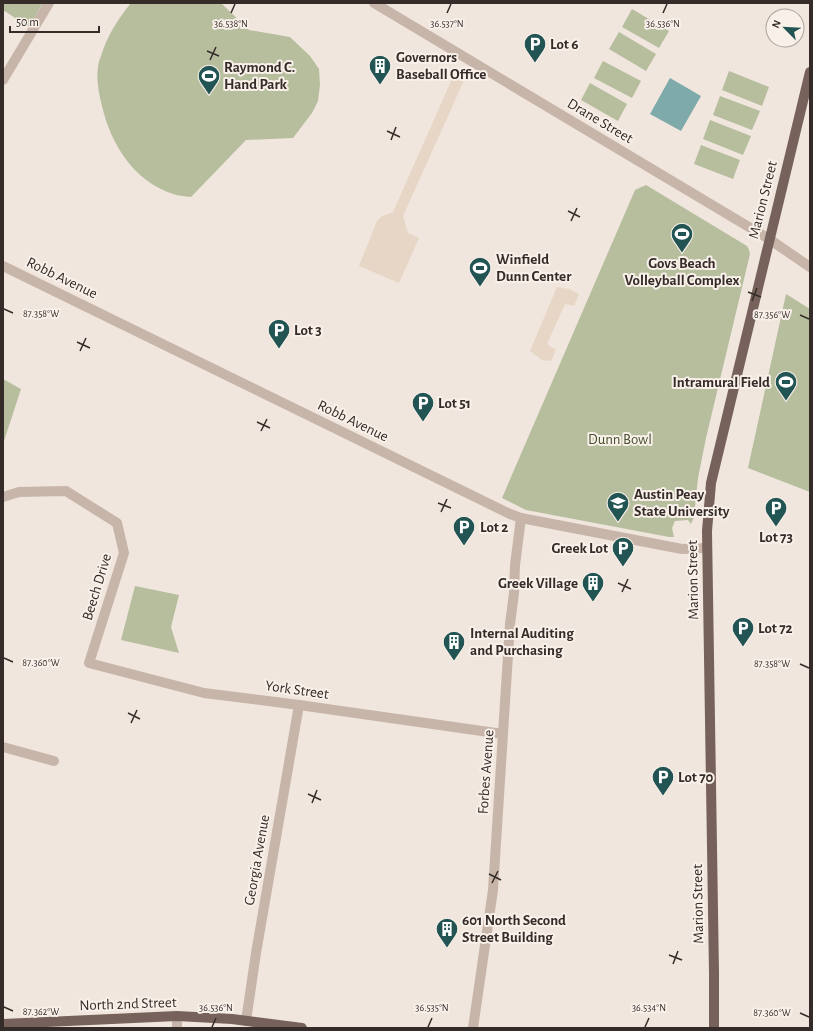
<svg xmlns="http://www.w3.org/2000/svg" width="813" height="1031" viewBox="0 0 813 1031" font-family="'Alegreya Sans',sans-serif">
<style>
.green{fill:#b6be9e}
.plaza{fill:#e7d6c5}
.water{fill:#7eabaa}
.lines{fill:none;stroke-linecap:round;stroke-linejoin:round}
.minor{stroke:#c8b5aa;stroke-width:10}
.major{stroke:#76625b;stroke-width:10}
.ticks{fill:none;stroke:#352c29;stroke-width:1.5}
.labels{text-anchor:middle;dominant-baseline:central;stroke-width:4;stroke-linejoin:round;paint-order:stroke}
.poi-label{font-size:15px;font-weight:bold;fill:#352c29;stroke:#f8f0e9;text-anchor:start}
.street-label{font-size:15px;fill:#352c29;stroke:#f8f0e9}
.park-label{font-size:15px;fill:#47522f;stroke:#f8f0e9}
.ticks-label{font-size:10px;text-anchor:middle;fill:#352c29;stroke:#f8f0e9;stroke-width:4;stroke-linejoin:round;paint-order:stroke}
</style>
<rect width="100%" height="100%" fill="#f0e6dd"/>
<g class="green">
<path d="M3,3H43L29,27L3,10Z"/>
<path d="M131,3H221L249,30L290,37L310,56L319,69L320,85L318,101L312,113L293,138L246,140L191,197C185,196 179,196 173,194C134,181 111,145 102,106C99,94 96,80 98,67C98,63 100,59 101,56C107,36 118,19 131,3Z"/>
<path d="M632,9L669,31L659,48L622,27Z"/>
<path d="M619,32L656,54L646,71L609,49Z"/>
<path d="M603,61L641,81L632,98L594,78Z"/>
<path d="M729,71L769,87L762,106L722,90Z"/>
<path d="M590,83L627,104L618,121L581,100Z"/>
<path d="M720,96L760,111L752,130L713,115Z"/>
<path d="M710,120L751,136L743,155L703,139Z"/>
<path d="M701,145L740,160L733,179L694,164Z"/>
<path d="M646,185L747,246L749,250L750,254L706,438L698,478L694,517L691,524L688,520L675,521L672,528L674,537H669L526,510L502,498L635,190Z"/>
<path d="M786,294L810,309V492L748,468Z"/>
<path d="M3,379L21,389L3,444Z"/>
<path d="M135,586L179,595L171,627L179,653L121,640Z"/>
</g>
<g class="plaza">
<path d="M456,70L466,76L403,216L408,233L419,238L399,283L359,266L377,221L382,216L393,212Z"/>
<path d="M557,287L569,289L579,294L574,306L565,304L547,344L556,350L551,361L542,360L530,351Z"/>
</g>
<path class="water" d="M670,78L701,96L681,131L650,114Z"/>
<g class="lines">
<g class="minor">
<path d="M374,3L769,239L810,267"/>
<path d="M3,80L49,3"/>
<path d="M3,266L510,514L521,518L682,549L707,548"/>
<path d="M3,497L19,492L66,491L117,523L124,553L89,663L204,693L299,705L503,734"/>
<path d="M3,747L54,761"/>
<path d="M246,1021L256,953L299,705"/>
<path d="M177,1028V1016"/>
<path d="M473,1028L493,890L510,624L514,593L515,565L521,518"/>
</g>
<g class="major">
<path d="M3,1024L177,1016L232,1019L302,1028"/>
<path d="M714,1028V973L707,531L711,483L810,72"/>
</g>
</g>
<path class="ticks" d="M231,13L235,4M447,13L451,4M663,13L667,4M207,51L219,56M210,60L216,47M387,131L400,137M391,140L396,127M568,211L580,217M571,221L577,208M748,292L761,297M752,301L757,288M4,309L13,313M800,315L809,319M77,342L90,348M80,351L86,338M257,422L270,428M261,431L267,419M438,503L451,508M441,512L447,499M618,583L631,589M622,592L628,579M4,658L13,662M800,664L809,668M128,713L140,719M131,723L137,710M308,794L321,800M312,803L317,790M489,874L501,880M492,883L498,871M669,955L682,960M673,964L678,951M4,1007L13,1011M800,1013L809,1017M212,1027L216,1018M428,1027L432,1018M645,1027L649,1018"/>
<defs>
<g id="parking-pin" transform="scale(1.15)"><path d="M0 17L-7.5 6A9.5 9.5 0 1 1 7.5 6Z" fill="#225454" stroke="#f8f0e9"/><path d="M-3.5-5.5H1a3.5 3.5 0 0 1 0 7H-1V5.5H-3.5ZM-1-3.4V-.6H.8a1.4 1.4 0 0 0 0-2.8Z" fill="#fff"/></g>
<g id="building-pin" transform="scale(1.15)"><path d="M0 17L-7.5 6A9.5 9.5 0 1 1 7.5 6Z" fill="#225454" stroke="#f8f0e9"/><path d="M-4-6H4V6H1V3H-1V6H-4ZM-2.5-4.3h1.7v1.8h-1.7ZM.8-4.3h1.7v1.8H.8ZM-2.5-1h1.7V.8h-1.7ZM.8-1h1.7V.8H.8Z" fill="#fff"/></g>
<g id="stadium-pin" transform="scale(1.15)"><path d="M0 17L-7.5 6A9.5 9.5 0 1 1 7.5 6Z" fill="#225454" stroke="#f8f0e9"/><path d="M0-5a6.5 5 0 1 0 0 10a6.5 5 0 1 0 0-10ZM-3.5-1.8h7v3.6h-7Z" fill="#fff"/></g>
<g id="university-pin" transform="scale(1.15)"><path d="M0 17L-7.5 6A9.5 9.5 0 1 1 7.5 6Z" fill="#225454" stroke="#f8f0e9"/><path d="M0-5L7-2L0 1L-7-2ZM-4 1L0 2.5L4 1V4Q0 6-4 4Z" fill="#fff"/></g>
</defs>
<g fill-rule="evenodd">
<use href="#parking-pin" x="535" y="44"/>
<use href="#building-pin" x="380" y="66"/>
<use href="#stadium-pin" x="209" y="76"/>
<use href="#stadium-pin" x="682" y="234"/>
<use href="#stadium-pin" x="480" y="268"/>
<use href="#parking-pin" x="279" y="330"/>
<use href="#stadium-pin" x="786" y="382"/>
<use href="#parking-pin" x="423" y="403"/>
<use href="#university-pin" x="618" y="503"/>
<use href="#parking-pin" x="776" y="508"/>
<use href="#parking-pin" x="464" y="527"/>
<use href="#parking-pin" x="623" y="548"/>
<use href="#building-pin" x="593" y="583"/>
<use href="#parking-pin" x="743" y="628"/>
<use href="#building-pin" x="454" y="642"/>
<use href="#parking-pin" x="663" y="777"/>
<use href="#building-pin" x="447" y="929"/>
</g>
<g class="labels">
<g class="poi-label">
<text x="550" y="44">Lot 6</text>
<text x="396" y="57">Governors<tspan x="396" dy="17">Baseball Office</tspan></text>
<text x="224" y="67">Raymond C.<tspan x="224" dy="17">Hand Park</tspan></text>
<text x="496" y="259">Winfield<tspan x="496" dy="17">Dunn Center</tspan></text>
<text x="682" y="263" text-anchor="middle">Govs Beach<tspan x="682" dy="17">Volleyball Complex</tspan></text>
<text x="294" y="330">Lot 3</text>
<text x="770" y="382" text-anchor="end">Intramural Field</text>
<text x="438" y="403">Lot 51</text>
<text x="634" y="494">Austin Peay<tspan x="634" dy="17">State University</tspan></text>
<text x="480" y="527">Lot 2</text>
<text x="776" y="537" text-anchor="middle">Lot 73</text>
<text x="608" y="548" text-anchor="end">Greek Lot</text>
<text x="578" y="583" text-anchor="end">Greek Village</text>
<text x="758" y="628">Lot 72</text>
<text x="470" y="633">Internal Auditing<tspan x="470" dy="17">and Purchasing</tspan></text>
<text x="678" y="777">Lot 70</text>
<text x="462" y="920">601 North Second<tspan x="462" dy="17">Street Building</tspan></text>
</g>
<g class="street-label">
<text transform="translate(600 121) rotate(31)">Drane Street</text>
<text transform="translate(763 200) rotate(-76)">Marion Street</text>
<text transform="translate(62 278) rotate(26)">Robb Avenue</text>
<text transform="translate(353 421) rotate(26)">Robb Avenue</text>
<text transform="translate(693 580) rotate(-91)">Marion Street</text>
<text transform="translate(97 587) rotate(-73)">Beech Drive</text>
<text transform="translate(297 690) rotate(8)">York Street</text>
<text transform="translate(486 772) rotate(-86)">Forbes Avenue</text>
<text transform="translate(257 860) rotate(-80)">Georgia Avenue</text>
<text transform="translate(698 904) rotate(-91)">Marion Street</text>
<text transform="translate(128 1004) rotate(-2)">North 2nd Street</text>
</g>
<g class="park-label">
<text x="620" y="439">Dunn Bowl</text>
</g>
</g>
<g class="ticks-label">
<text x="231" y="27">36.538°N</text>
<text x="663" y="27">36.536°N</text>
<text x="447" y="27">36.537°N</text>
<text x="41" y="317">87.358°W</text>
<text x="772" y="318">87.356°W</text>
<text x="41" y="666">87.360°W</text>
<text x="772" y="667">87.358°W</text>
<text x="216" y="1011">36.536°N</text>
<text x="432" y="1011">36.535°N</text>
<text x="649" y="1011">36.534°N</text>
<text x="41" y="1015">87.362°W</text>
<text x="772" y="1016">87.360°W</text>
</g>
<rect width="813" height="1031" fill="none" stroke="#352c29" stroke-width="8"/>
<g transform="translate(785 28) rotate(294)"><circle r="19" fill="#f8f0e9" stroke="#aaa29c"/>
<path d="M0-3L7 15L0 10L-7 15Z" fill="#225454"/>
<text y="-6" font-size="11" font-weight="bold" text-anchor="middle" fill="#352c29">N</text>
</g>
<path d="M10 26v6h89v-6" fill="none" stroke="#352c29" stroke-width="2"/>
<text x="16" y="26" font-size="12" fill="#352c29" stroke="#f8f0e9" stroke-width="3" paint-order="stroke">50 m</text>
</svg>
